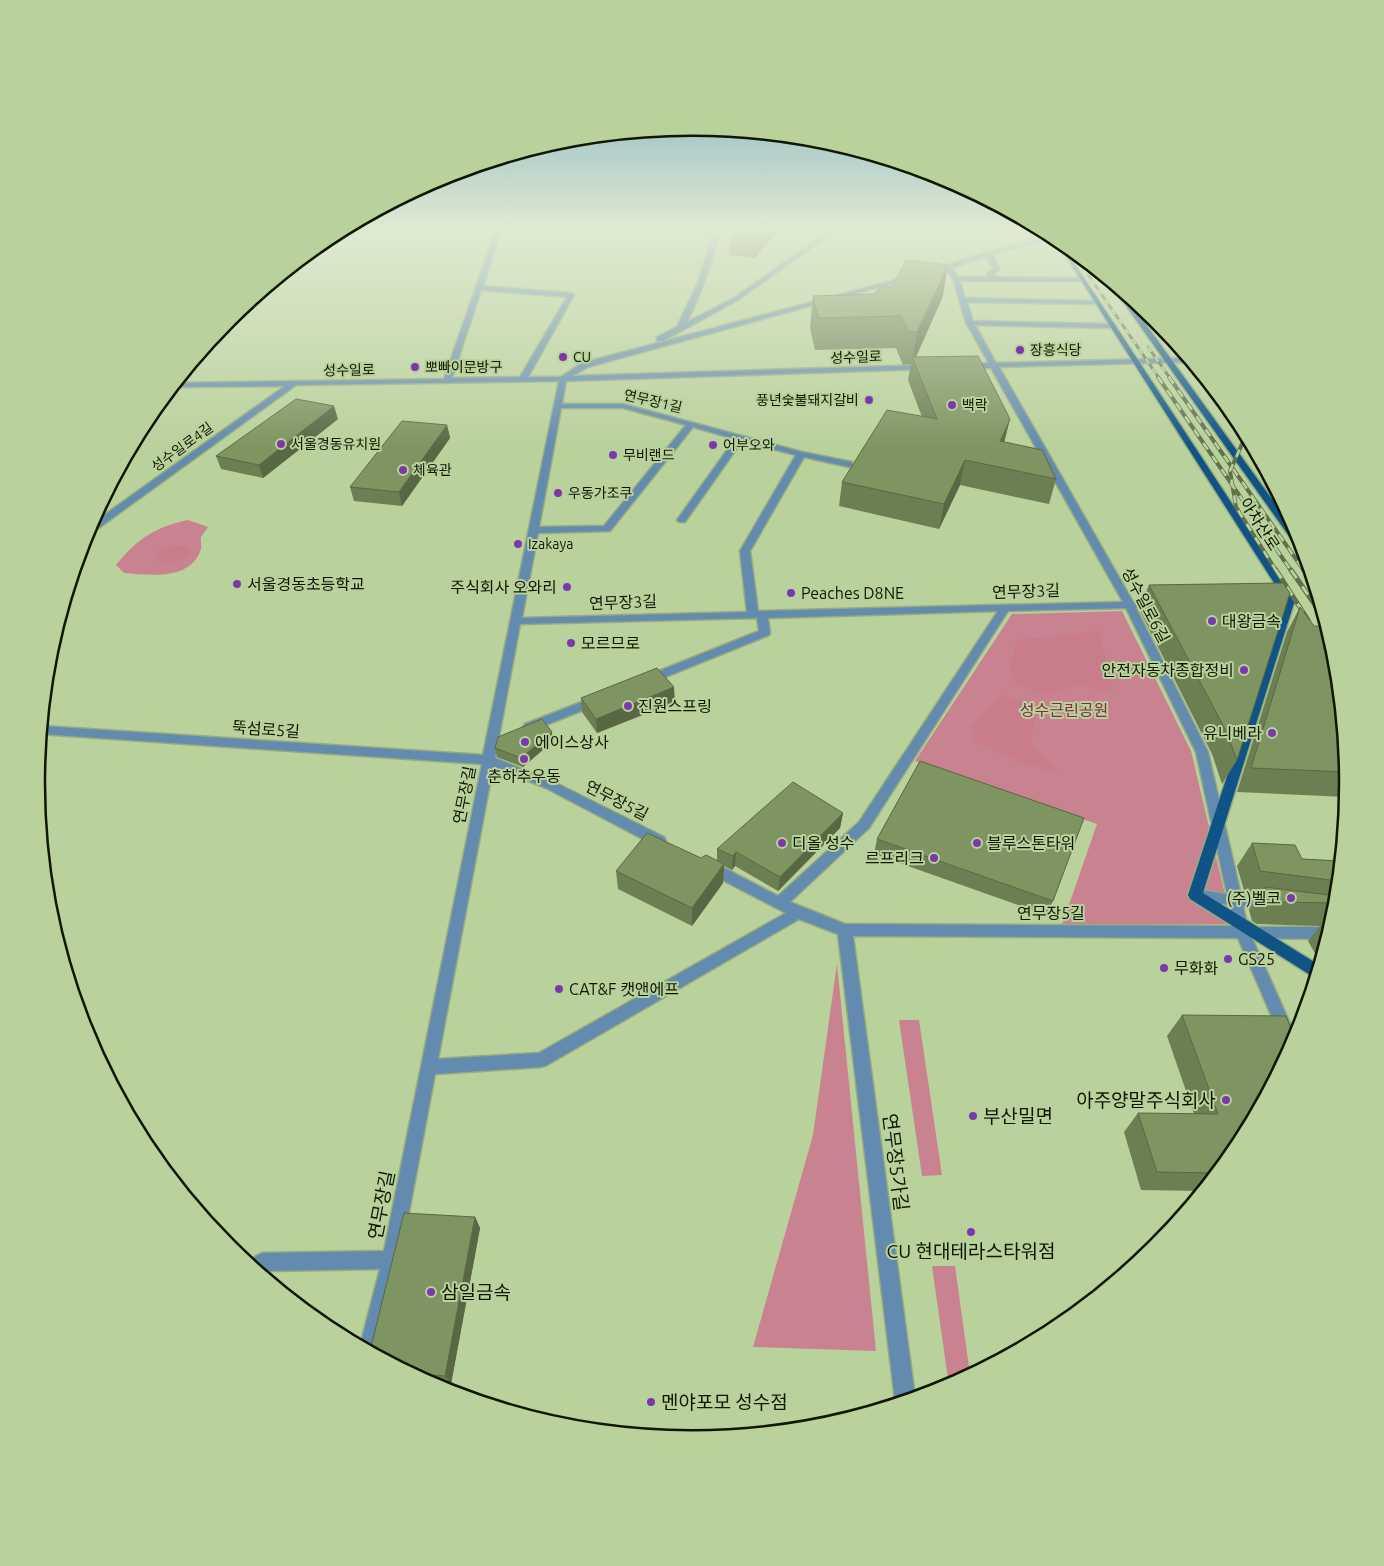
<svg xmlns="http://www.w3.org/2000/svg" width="1384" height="1566" viewBox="0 0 1384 1566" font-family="Ubuntu,'Noto Sans KR',sans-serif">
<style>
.green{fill:#c98390}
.forest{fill:#c97d8b}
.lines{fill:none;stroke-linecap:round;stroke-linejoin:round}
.minor-casing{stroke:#97ac7d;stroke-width:3}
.major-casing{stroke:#97ac7d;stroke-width:3}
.minor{fill:#638aaf;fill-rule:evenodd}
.major{fill:#105487;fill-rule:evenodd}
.rail-far2-casing{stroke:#60704c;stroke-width:3}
.rail-far1-casing{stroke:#60704c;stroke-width:4}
.rail-casing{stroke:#60704c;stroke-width:5}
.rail-far2{stroke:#b9d19b;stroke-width:2;stroke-dasharray:6;stroke-linecap:butt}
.rail-far1{stroke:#b9d19b;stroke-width:2.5;stroke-dasharray:8;stroke-linecap:butt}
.rail{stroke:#b9d19b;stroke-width:3;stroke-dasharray:10;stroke-linecap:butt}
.wall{fill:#6c7f53}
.shaded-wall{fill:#586844}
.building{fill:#7e9461;stroke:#586844}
.poi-dot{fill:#7b38ac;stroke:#b9d19b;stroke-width:2}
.labels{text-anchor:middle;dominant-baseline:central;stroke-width:4;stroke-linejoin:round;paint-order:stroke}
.far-poi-label{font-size:14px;fill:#101805;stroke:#b9d19b;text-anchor:start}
.far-street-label{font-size:14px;fill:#101805;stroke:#b9d19b}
.street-label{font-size:16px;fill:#101805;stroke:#b9d19b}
.poi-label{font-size:16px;fill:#101805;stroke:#b9d19b;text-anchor:start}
.park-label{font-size:16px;fill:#862b44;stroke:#b9d19b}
.near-poi-label{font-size:19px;fill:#101805;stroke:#b9d19b;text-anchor:start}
.near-street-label{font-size:19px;fill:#101805;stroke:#b9d19b}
.rim{fill:none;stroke:#101805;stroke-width:2.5}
</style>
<rect width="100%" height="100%" fill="#b9d19b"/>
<g class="green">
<path d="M188,520L208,527C206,530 203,534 201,537C200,541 202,545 201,549C191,581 150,575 124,573L116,565C137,539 155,527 188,520Z"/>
<path d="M1122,611L1191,751L1232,924L1062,925L1097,824L915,761L1012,614Z"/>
<path d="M837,964L876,1351L753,1347L813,1135Z"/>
<path d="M899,1020H919L942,1175L922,1176Z"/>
<path d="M932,1266H955L970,1374L949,1386Z"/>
</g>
<g class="forest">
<path d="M173,546H184L191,550C182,563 169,567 155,559L158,551Z"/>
<path d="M1100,631L1113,692L1078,685L1041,695L1015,682L1010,668L1017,640Z"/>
<path d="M1004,694L1036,708L1031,743L1057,773L1017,761L975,742L971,727L978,718Z"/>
</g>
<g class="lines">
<g class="minor-casing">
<g id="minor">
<path d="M496,229H502L483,286L571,293L574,295L528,377H561L582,363L907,277L912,278L588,367L572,376L926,365L930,367L929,369L566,381L562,404H623L802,452L852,462V466L849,467L804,457L750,551L758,611L1123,602L991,368H966L962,366L966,364L989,363L966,323L953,279L946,269L931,274L929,273V271L987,252L1052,236L1056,238L993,254L1000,270L994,273L996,277L1082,278L1084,279V281H960L965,298L1097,301L1099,302V304L967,302L973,321L1112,324L1116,326L1112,328L975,325L996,363L1187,358L1191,362L999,367L1133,602L1158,601L1163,604L1158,607L1136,608L1208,752L1241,895L1275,901L1277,905L1275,909L1270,911L1243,907L1248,927H1330L1327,939L1252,938L1296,1037L1289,1051L1286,1050L1238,938L853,936L915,1397L896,1403L895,1400L838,934L799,919L547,1065L541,1067L435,1074L400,1260L377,1354L360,1346L380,1269L265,1271L262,1274L248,1263L256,1256L262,1253L384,1251L482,764L41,734L42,726L483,755L559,381L296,385L89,535L85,536L89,526L285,386L173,387L176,383L444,379ZM987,256L993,269L987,272L989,277H958L951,268ZM481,290L567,297L520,377L452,378ZM561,408H623L686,425L604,526L539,527ZM693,427L735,439L677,520L679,522H685L742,441L796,455L740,551L747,612L522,618L538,533L610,531ZM1126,608L1196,752L1227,894L1195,889L1190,891L1188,895L1190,899L1195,901L1229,905L1234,926L845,924L790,902L869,828L1008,611ZM998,611L859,822L778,896L713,862L708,861L703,862L701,866L703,870L786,913L539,1053L438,1059L493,767L546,788L654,845H664L666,841L664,837L554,782L495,758L520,624L757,618L759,631L644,677L642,680L648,684L769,635L770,633L768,618Z"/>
<path d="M714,229H720C713,261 702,292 687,322L734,298L832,229H838L738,300L663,341H657V337L677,327L699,280Z"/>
<path d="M597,696L601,697L603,700L601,703L533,730L529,731L523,727L525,724Z"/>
</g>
</g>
<g class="major-casing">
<g id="major">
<path d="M1052,235L1060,241L1295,600L1203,893L1319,965L1315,978L1190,899L1188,895L1285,600Z"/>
<path d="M1111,283L1122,291L1300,538L1304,554L1301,553L1111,285Z"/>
</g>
</g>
<use href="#minor" class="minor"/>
<use href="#major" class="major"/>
<g class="rail-far2-casing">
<g id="rail-far2">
<path d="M1071,250L1159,378"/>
<path d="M1148,347L1170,378"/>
</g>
</g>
<g class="rail-far1-casing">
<g id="rail-far1">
<path d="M1158,377L1292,572"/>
<path d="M1169,377L1305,572"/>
<path d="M1246,435L1230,471L1236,507L1277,572"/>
</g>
</g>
<g class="rail-casing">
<g id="rail">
<path d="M1276,570L1308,620"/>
<path d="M1291,570L1324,618"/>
<path d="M1304,570L1314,585"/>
</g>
</g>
<use href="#rail-far2" class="rail-far2"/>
<use href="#rail-far1" class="rail-far1"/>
<use href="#rail" class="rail"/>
</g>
<g class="wall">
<path d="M730,229H781L754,258L729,255Z"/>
<path d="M813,296H943L916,357L1010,419L1004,442L1056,479L1049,504L960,485L939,529L839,506L842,482L922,417L908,380L911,364L903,365L896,348L815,350L810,328Z"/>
<path d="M1214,391L1231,411L1226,409Z"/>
<path d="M338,419L263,478L221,469L216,456Z"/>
<path d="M447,425L450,438L402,506L354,501L350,487Z"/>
<path d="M1283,583L1237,760L1222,784L1212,754L1139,609L1149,585Z"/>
<path d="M1300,607L1335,655L1348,783L1346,797L1237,792L1287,632Z"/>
<path d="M581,698L675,702L597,733L582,712Z"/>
<path d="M553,741L523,767L497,757L495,748Z"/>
<path d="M843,813L840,828L778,891L735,866L732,870L724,866L723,883L692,926L618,889L616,871L701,858L717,860V849Z"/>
<path d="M877,839L1053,901L1046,915L874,854Z"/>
<path d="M1252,843L1302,859L1340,861L1335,911L1320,962L1308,941L1320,926L1257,924L1252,921L1249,910L1259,896L1245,894L1237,866Z"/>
<path d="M1182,1015L1237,1148L1201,1191L1141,1190L1124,1132L1138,1113L1194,1114L1167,1036Z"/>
<path d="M475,1217L480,1228L451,1384L429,1382L370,1351Z"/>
</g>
<g class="shaded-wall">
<path d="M755,229H781L754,258Z"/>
<path d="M948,265L943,296L914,361L913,359L917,332Z"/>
<path d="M334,406L338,419L263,478L259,465Z"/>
<path d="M1010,419L1004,443L1000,441Z"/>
<path d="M447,425L450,438L402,506L399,492Z"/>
<path d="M965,460L960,485L939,529L944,504Z"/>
<path d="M674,687L675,702L597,733L596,719Z"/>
<path d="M552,732L553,741L523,767L521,758Z"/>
<path d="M843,813L840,828L778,891L780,877Z"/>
<path d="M736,852L735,866L732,870L733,856Z"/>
<path d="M724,864L723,883L692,926V908Z"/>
<path d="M475,1217L480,1228L451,1384L445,1376Z"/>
</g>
<g class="building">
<path d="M906,260L948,265L917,332H908L901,316L818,318L813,296L874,294L882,286L892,287Z"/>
<path d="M978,356L1010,419L1000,441L1042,450L1056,479L965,460L944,504L842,482L887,410L937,419L912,357Z"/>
<path d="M296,399L334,406L259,465L216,456Z"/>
<path d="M402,421L447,425L399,492L350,487Z"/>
<path d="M1283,583L1290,593L1237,760L1225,729L1149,585Z"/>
<path d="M1300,607L1314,626H1318L1332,646L1335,655L1347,772L1251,768Z"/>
<path d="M657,668L674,687L596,719L581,698Z"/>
<path d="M542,719L552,732L521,758L495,748L498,737Z"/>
<path d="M920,761L1084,818L1053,901L877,839Z"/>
<path d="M793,782L843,813L780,877L736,852L733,856L717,849Z"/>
<path d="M647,833L701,858L706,855L724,864L692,908L616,871Z"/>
<path d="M1252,843L1295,845L1302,859L1340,861L1338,881L1260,871Z"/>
<path d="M1265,887L1337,896L1336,903L1273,902L1268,899Z"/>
<path d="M1325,919H1333L1330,927Z"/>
<path d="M1182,1015L1286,1016L1295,1039L1237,1148L1216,1173L1157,1172L1138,1113L1218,1114Z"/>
<path d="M404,1213L475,1217L445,1376L413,1374L370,1351Z"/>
</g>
<linearGradient id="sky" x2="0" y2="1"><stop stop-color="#5d9eba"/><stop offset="0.51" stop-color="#e0ead2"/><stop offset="1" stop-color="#e0ead2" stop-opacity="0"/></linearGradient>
<rect width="1384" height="448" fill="url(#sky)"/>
<g class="poi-dot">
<circle cx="1020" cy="350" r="5"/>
<circle cx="563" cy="357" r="5"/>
<circle cx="415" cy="367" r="5"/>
<circle cx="869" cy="400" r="5"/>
<circle cx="952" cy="405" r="5"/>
<circle cx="281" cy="444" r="5"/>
<circle cx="713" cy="445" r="5"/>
<circle cx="613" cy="455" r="5"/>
<circle cx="403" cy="470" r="5"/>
<circle cx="558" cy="493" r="5"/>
<circle cx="518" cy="544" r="5"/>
<circle cx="237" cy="584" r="5"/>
<circle cx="567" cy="587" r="5"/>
<circle cx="791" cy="593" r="5"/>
<circle cx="1212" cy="621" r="5"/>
<circle cx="571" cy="643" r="5"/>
<circle cx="1244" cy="670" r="5"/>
<circle cx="628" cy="706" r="5"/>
<circle cx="1272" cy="733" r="5"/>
<circle cx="525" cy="742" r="5"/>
<circle cx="524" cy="759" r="5"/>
<circle cx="782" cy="843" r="5"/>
<circle cx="977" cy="843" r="5"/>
<circle cx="934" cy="858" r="5"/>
<circle cx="1291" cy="898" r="5"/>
<circle cx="1228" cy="959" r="5"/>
<circle cx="1164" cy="968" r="5"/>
<circle cx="559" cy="989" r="5"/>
<circle cx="1226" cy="1100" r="5"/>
<circle cx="973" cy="1116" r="5"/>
<circle cx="971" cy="1232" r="5"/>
<circle cx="431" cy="1292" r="5"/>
<circle cx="651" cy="1402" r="5"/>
</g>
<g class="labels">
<g class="far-poi-label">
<text x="1030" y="350">장흥식당</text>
<text x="573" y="357">CU</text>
<text x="425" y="367">뽀빠이문방구</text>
<text x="859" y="400" text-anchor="end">풍년숯불돼지갈비</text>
<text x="962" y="405">백락</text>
<text x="291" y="444">서울경동유치원</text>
<text x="723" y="445">어부오와</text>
<text x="623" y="455">무비랜드</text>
<text x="413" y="470">체육관</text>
<text x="568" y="493">우동가조쿠</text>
<text x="528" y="544">Izakaya</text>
</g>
<g class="far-street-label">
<text transform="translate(856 357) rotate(-2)">성수일로</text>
<text transform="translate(349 370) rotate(-1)">성수일로</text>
<text transform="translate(653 401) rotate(13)">연무장1길</text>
<text transform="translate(182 447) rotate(-36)">성수일로4길</text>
</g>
<g class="street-label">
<text transform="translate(1260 524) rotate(57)">아차산로</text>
<text transform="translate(1026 591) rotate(-2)">연무장3길</text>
<text transform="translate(623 602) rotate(-2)">연무장3길</text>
<text transform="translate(1146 605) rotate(62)">성수일로6길</text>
<text transform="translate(266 729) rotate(4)">뚝섬로5길</text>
<text transform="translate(464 795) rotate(-79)">연무장길</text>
<text transform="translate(617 800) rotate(27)">연무장5길</text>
<text x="1051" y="913">연무장5길</text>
</g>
<g class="poi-label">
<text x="247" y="584">서울경동초등학교</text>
<text x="557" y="587" text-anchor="end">주식회사 오와리</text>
<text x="801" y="593">Peaches D8NE</text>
<text x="1222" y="621">대왕금속</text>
<text x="581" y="643">모르므로</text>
<text x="1234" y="670" text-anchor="end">안전자동차종합정비</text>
<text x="638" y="706">진원스프링</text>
<text x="1262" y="733" text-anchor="end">유니베라</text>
<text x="535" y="742">에이스상사</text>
<text x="524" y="776" text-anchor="middle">춘하추우동</text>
<text x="792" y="843">디올 성수</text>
<text x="987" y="843">블루스톤타워</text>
<text x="924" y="858" text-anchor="end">르프리크</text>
<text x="1281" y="898" text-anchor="end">(주)벨코</text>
<text x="1238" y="959">GS25</text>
<text x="1174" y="968">무화화</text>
<text x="569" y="989">CAT&amp;F 캣앤에프</text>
</g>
<g class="park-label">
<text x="1064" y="710">성수근린공원</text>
</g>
<g class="near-poi-label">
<text x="1216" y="1100" text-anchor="end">아주양말주식회사</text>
<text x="983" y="1116">부산밀면</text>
<text x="971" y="1251" text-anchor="middle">CU 현대테라스타워점</text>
<text x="441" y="1292">삼일금속</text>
<text x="661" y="1402">멘야포모 성수점</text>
</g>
<g class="near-street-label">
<text transform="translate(896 1162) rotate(83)">연무장5가길</text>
<text transform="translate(381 1205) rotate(-79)">연무장길</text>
</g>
</g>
<path d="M0 0H1384V1566H0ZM45 783a647 647 0 1 1 1294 0a647 647 0 1 1-1294 0Z" fill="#b9d19b" fill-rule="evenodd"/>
<path class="rim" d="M45 783a647 647 0 1 1 1294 0a647 647 0 1 1-1294 0Z"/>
</svg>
